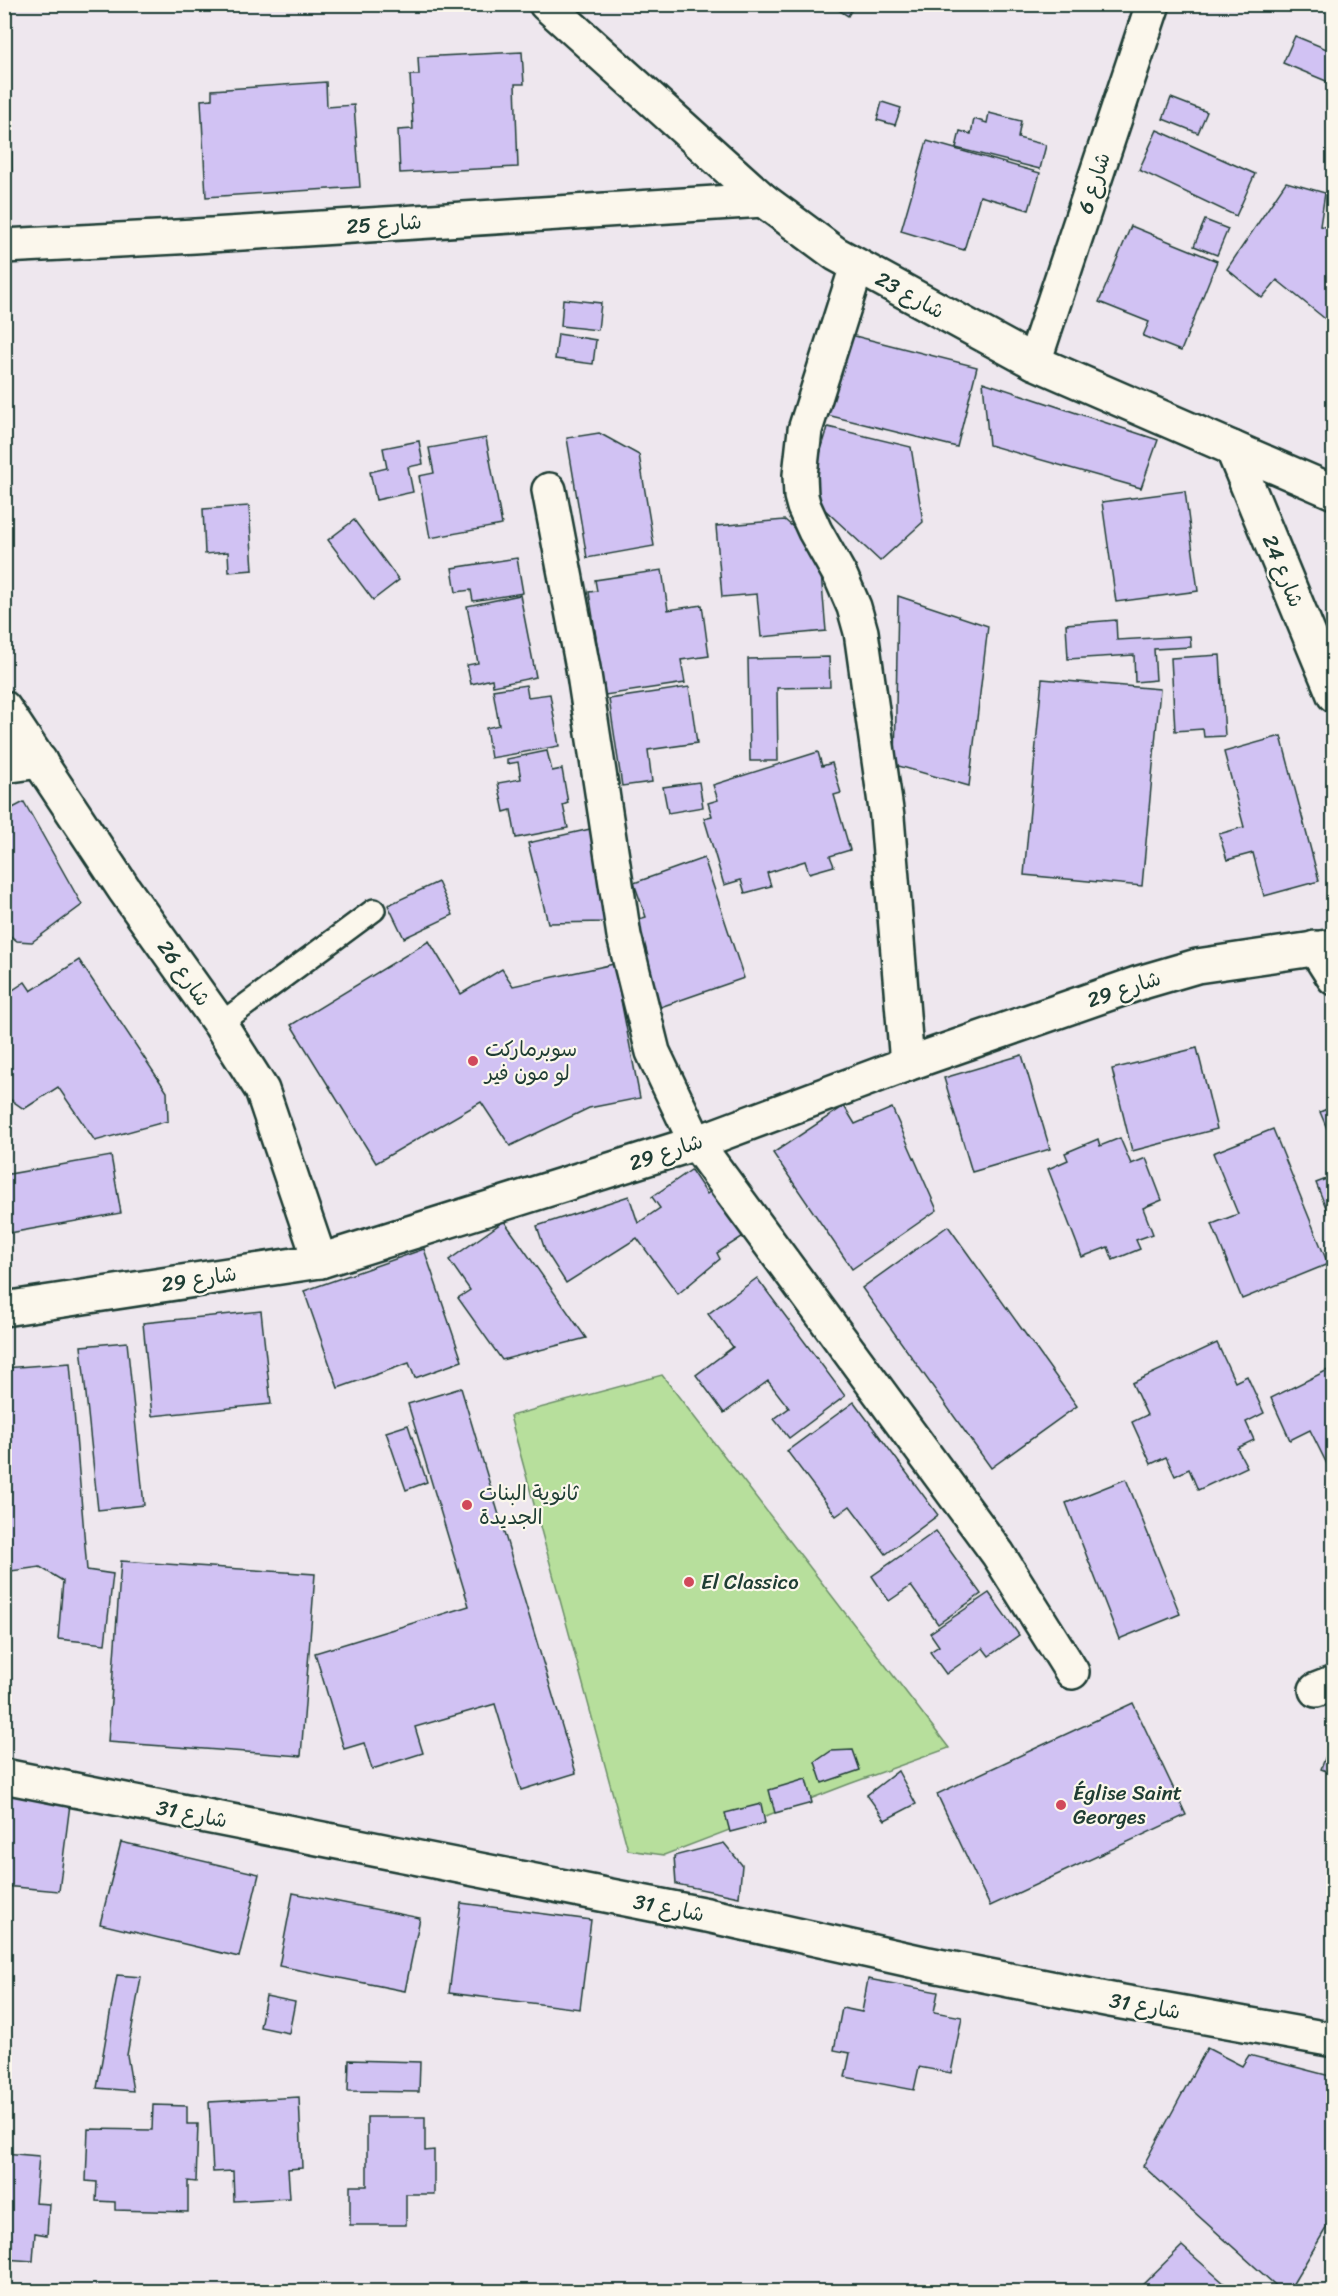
<svg xmlns="http://www.w3.org/2000/svg" width="1338" height="2296" viewBox="0 0 1338 2296" font-family="Sriracha,'Playpen Sans Arabic',sans-serif">
<style>
.green{fill:#b7df9c;stroke:#6b8e68;stroke-width:1.5}
.building{fill:#d1c2f3;stroke:#1f3d34;stroke-width:1.5}
.lines{fill:none;stroke-linecap:round;stroke-linejoin:round}
.lane-casing{stroke:#1f3d34;stroke-width:26}
.street-casing{stroke:#1f3d34;stroke-width:38}
.secondary-casing{stroke:#1f3d34;stroke-width:38}
.lane{stroke:#fbf7ec;stroke-width:21}
.street{stroke:#fbf7ec;stroke-width:33}
.secondary{stroke:#fbf7ec;stroke-width:33}
.poi-dot{fill:#d1495b;stroke:#fbf7ec;stroke-width:2}
.labels{text-anchor:middle;dominant-baseline:central;stroke-width:4.5;stroke-linejoin:round;paint-order:stroke}
.street-label{font-size:21px;fill:#1f3d34;stroke:#fbf7ec}
.poi-label{font-size:21px;fill:#1f3d34;stroke:#fbf7ec;text-anchor:start}
</style>
<rect width="100%" height="100%" fill="#eee7ee"/>
<filter id="ink" filterUnits="userSpaceOnUse"><feTurbulence type="fractalNoise" baseFrequency=".0167" numOctaves="2"/><feDisplacementMap in="SourceGraphic" scale="12" xChannelSelector="R" yChannelSelector="G"/><feConvolveMatrix kernelMatrix="1 2 1 2 8 2 1 2 1" color-interpolation-filters="sRGB"/></filter>
<g filter="url(#ink)">
<path class="green" d="M662,1375L949,1748L849,1784L664,1855L628,1850L510,1416Z"/>
<g class="building">
<path d="M829,4H855L848,16Z"/>
<path d="M1295,36L1334,52V77L1331,83L1283,63Z"/>
<path d="M522,52L524,84H515L518,167L400,173L398,130L413,129L410,75H419L418,57Z"/>
<path d="M4,53H10L12,173H4Z"/>
<path d="M326,82L327,107L354,105L360,187L206,197L201,100L212,99V90Z"/>
<path d="M1171,98L1207,112L1198,133L1163,119Z"/>
<path d="M882,102L901,108L895,125L877,120Z"/>
<path d="M989,113L1021,121L1018,138L1046,145L1040,169L956,148L960,131L971,134L974,119L987,123Z"/>
<path d="M1157,130L1255,174L1236,216L1139,170Z"/>
<path d="M927,141L1040,173L1029,210L980,196L964,250L901,231Z"/>
<path d="M1286,182L1325,193L1320,226L1334,228V326L1277,280L1262,298L1227,269Z"/>
<path d="M1205,220L1228,229L1217,255L1194,246Z"/>
<path d="M1131,226L1217,261L1181,351L1143,336L1149,322L1099,302Z"/>
<path d="M563,299L601,303L598,330L561,326Z"/>
<path d="M558,334L596,340L593,364L555,359Z"/>
<path d="M847,334L977,367L957,447L827,415Z"/>
<path d="M983,382L1158,440L1141,488L989,445Z"/>
<path d="M828,427L911,447L923,522L880,561L808,494Z"/>
<path d="M599,433L639,455L654,546L587,558L567,438Z"/>
<path d="M486,438L502,525L430,538L419,476L434,473L429,448Z"/>
<path d="M419,441L423,464L408,467L413,492L376,500L370,472L387,468L383,448Z"/>
<path d="M1185,491L1198,591L1116,602L1102,502Z"/>
<path d="M249,506L253,570L229,572L228,552L205,554L203,509Z"/>
<path d="M354,520L399,580L373,600L328,540Z"/>
<path d="M785,520L819,550L826,631L761,637L757,594L722,597L716,526Z"/>
<path d="M517,558L523,593L473,601L471,590L456,592L452,568Z"/>
<path d="M662,570L668,610L702,605L709,656L681,660L685,683L605,695L589,592L597,591L595,580Z"/>
<path d="M520,595L536,677L493,686L492,679L471,684L467,665L478,663L467,606Z"/>
<path d="M898,596L988,626L969,786L895,765Z"/>
<path d="M1116,620L1117,640L1190,636L1191,647L1154,649L1156,680L1135,682L1134,655L1068,659L1066,624Z"/>
<path d="M1220,655L1225,736L1204,737L1203,729L1175,731L1171,658Z"/>
<path d="M829,657L830,687L777,688L778,761H750L748,659Z"/>
<path d="M1042,679L1160,689L1142,886L1024,875Z"/>
<path d="M526,685L528,697L550,694L559,746L491,758L486,728L499,725L493,690Z"/>
<path d="M689,687L697,743L648,750L652,782L622,786L609,699Z"/>
<path d="M1281,736L1319,881L1264,896L1253,853L1227,860L1219,834L1244,827L1224,752Z"/>
<path d="M547,751L552,771L562,769L568,803L563,805L568,828L516,838L511,810L504,812L498,783L521,779L518,762L507,764V759Z"/>
<path d="M818,752L822,766L832,763L841,793L834,795L850,850L830,856L834,866L809,873L805,861L767,873L771,886L745,893L741,880L724,885L704,818L712,816L708,803L718,800L713,785Z"/>
<path d="M699,782L703,807L668,813L663,787Z"/>
<path d="M24,802L82,905L32,942L17,941L4,931V807L7,811Z"/>
<path d="M599,827L606,922L548,923L528,843Z"/>
<path d="M704,858L744,978L649,1011L643,992L655,988L632,921L646,917L634,883Z"/>
<path d="M438,882L453,915L404,938L388,905Z"/>
<path d="M429,941L461,994L502,969L513,986L614,964L640,1098L589,1108L510,1146L481,1102L376,1163L291,1025Z"/>
<path d="M79,960L167,1092L168,1121L95,1141L58,1087L24,1109L4,1095V996L25,982L31,991Z"/>
<path d="M1197,1048L1217,1129L1132,1151L1112,1069Z"/>
<path d="M1022,1055L1050,1149L972,1172L944,1078Z"/>
<path d="M844,1106L855,1124L892,1108L937,1210L852,1269L773,1153Z"/>
<path d="M1334,1106V1145L1320,1112Z"/>
<path d="M1273,1129L1328,1264L1242,1299L1212,1224L1238,1214L1213,1153Z"/>
<path d="M1120,1138L1131,1164L1146,1158L1162,1200L1143,1208L1153,1234L1136,1240L1140,1249L1113,1260L1108,1247L1082,1257L1048,1169L1068,1160L1065,1153L1098,1139L1100,1146Z"/>
<path d="M111,1156L121,1213L4,1234V1175Z"/>
<path d="M691,1170L707,1194L714,1189L745,1235L717,1253L720,1259L678,1294L637,1238L566,1283L545,1250L537,1226L629,1196L638,1223L660,1208L652,1197Z"/>
<path d="M1334,1176V1227L1316,1183Z"/>
<path d="M504,1221L586,1338L502,1360L458,1298L470,1290L449,1260Z"/>
<path d="M948,1226L1077,1406L991,1468L862,1288Z"/>
<path d="M424,1249L462,1361L415,1378L409,1363L338,1388L304,1291Z"/>
<path d="M757,1278L845,1396L789,1438L774,1419L789,1408L768,1381L724,1413L696,1375L733,1347L708,1314Z"/>
<path d="M261,1311L271,1404L152,1416L143,1323Z"/>
<path d="M127,1342L144,1505L98,1510L81,1346Z"/>
<path d="M1217,1343L1235,1382L1247,1376L1264,1413L1246,1422L1254,1440L1237,1448L1247,1467L1198,1490L1189,1469L1175,1476L1166,1457L1151,1464L1132,1422L1147,1415L1132,1383Z"/>
<path d="M70,1363L87,1570L113,1574L105,1644L58,1639L63,1581L40,1567L4,1572V1368Z"/>
<path d="M1334,1367V1471L1331,1472L1310,1430L1290,1440L1271,1398Z"/>
<path d="M461,1388L576,1773L521,1790L495,1704L415,1727L423,1753L372,1769L364,1743L344,1749L315,1653L469,1606L408,1404Z"/>
<path d="M854,1402L938,1515L886,1554L850,1506L836,1516L787,1451Z"/>
<path d="M408,1425L427,1482L406,1490L386,1432Z"/>
<path d="M1126,1479L1180,1614L1119,1639L1066,1503Z"/>
<path d="M936,1531L981,1594L938,1624L911,1586L889,1601L872,1576Z"/>
<path d="M121,1561L315,1574L301,1756L108,1742Z"/>
<path d="M989,1593L1019,1635L989,1656L983,1648L946,1674L930,1652L939,1646L930,1633Z"/>
<path d="M1133,1703L1186,1815L990,1906L937,1794Z"/>
<path d="M1333,1737L1334,1738V1774L1321,1769Z"/>
<path d="M853,1750L860,1770L822,1783L815,1762L831,1751Z"/>
<path d="M898,1771L916,1804L885,1820L867,1795Z"/>
<path d="M806,1779L812,1803L775,1813L769,1790Z"/>
<path d="M4,1792L70,1804L59,1891L4,1886Z"/>
<path d="M761,1804L765,1823L730,1832L725,1813Z"/>
<path d="M121,1842L259,1874L239,1957L100,1924Z"/>
<path d="M724,1843L742,1865L739,1897L676,1884L674,1856Z"/>
<path d="M293,1893L420,1918L405,1991L279,1966Z"/>
<path d="M461,1903L591,1920L580,2009L449,1993Z"/>
<path d="M117,1975L141,1977L127,2055L133,2091L97,2088Z"/>
<path d="M868,1979L938,1992L934,2012L962,2017L951,2073L919,2067L914,2090L845,2077L850,2053L834,2050L842,2008L862,2012Z"/>
<path d="M266,1996L295,2002L289,2033L260,2027Z"/>
<path d="M1207,2048L1242,2066L1249,2055L1334,2077V2215L1288,2292H1283L1143,2166Z"/>
<path d="M349,2060L420,2062L419,2092L348,2091Z"/>
<path d="M299,2097L302,2168L288,2169L290,2198L234,2201L233,2171L213,2172L209,2102Z"/>
<path d="M153,2105L187,2106V2124H198L196,2182L188,2181V2212L115,2210V2202L96,2201L97,2182L86,2181L88,2129L152,2130Z"/>
<path d="M367,2117H425V2151L434,2150V2194H406V2225H350V2186H367Z"/>
<path d="M4,2153L39,2156L35,2203L49,2204L47,2235L35,2233L33,2261L4,2259Z"/>
<path d="M1182,2246L1234,2292H1135Z"/>
</g>
<g class="lines">
<g class="lane-casing">
<path id="lane" d="M220,1024L374,910"/>
</g>
<g class="street-casing">
<g id="street">
<path d="M4,246L195,236L763,200"/>
<path d="M857,266L805,430L800,475L801,496L804,507L815,531L841,577L854,607L861,632L887,817L907,1064"/>
<path d="M1232,448L1334,492"/>
<path d="M549,490L583,668L624,936L653,1052L696,1143L998,1554L1072,1672"/>
<path d="M4,708L124,889L220,1024L262,1090L320,1261"/>
<path d="M4,766L40,761"/>
<path d="M1315,948L1334,978"/>
<path d="M1316,1690L1334,1683"/>
</g>
</g>
<g class="secondary-casing">
<g id="secondary">
<path d="M546,4L763,200L836,254L1034,362L1232,448L1334,695"/>
<path d="M1034,362L1153,4"/>
<path d="M4,1309L320,1261L696,1143L907,1064L1139,983L1197,966L1334,946"/>
<path d="M4,1776L707,1915L928,1964L1111,2000L1334,2040"/>
</g>
</g>
<use href="#lane" class="lane"/>
<use href="#street" class="street"/>
<use href="#secondary" class="secondary"/>
</g>
</g>
<g class="poi-dot">
<circle cx="473" cy="1061" r="6"/>
<circle cx="467" cy="1505" r="6"/>
<circle cx="689" cy="1582" r="6"/>
<circle cx="1061" cy="1805" r="6"/>
</g>
<g class="labels">
<g class="street-label">
<text transform="translate(1094 183) rotate(-72)">شارع 6</text>
<text transform="translate(384 224) rotate(-4)">شارع 25</text>
<text transform="translate(910 295) rotate(29)">شارع 23</text>
<text transform="translate(1283 571) rotate(68)">شارع 24</text>
<text transform="translate(184 973) rotate(55)">شارع 26</text>
<text transform="translate(1124 989) rotate(-18)">شارع 29</text>
<text transform="translate(666 1152) rotate(-18)">شارع 29</text>
<text transform="translate(199 1279) rotate(-9)">شارع 29</text>
<text transform="translate(192 1814) rotate(11)">شارع 31</text>
<text transform="translate(669 1908) rotate(11)">شارع 31</text>
<text transform="translate(1145 2006) rotate(10)">شارع 31</text>
</g>
<g class="poi-label">
<text x="485" y="1049">سوبرماركت<tspan x="485" dy="24">لو مون فير</tspan></text>
<text x="479" y="1493">ثانوية البنات<tspan x="479" dy="24">الجديدة</tspan></text>
<text x="701" y="1582">El Classico</text>
<text x="1073" y="1793">Église Saint<tspan x="1073" dy="24">Georges</tspan></text>
</g>
</g>
<rect width="1338" height="2296" fill="none" stroke="#fbf7ec" stroke-width="24"/>
<rect x="12" y="12" width="1314" height="2272" fill="none" stroke="#1f3d34" stroke-width="2" filter="url(#ink)"/>
</svg>
